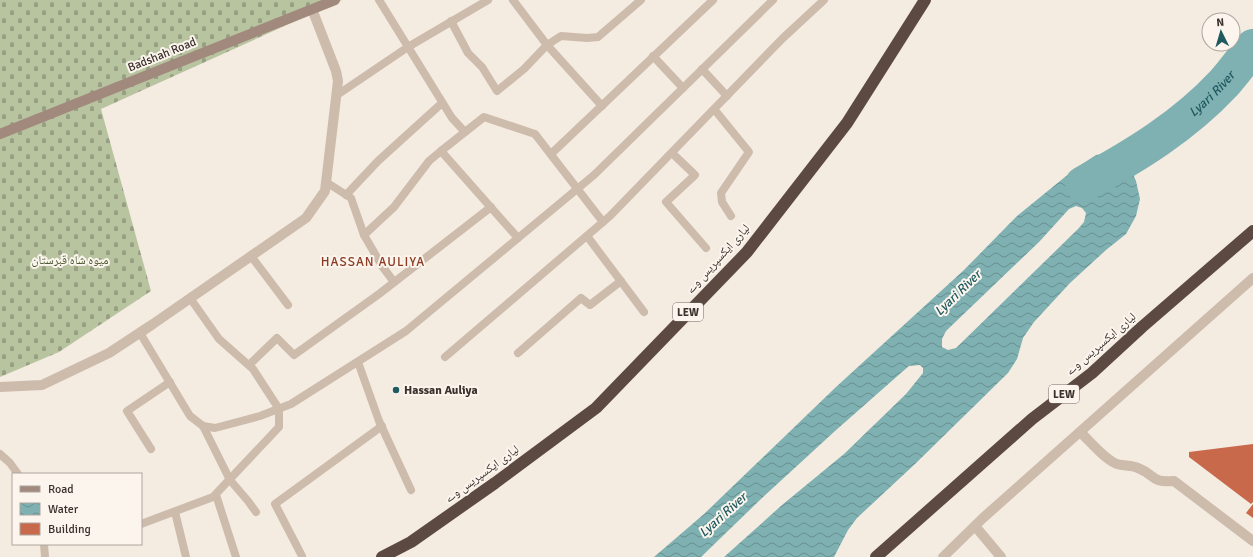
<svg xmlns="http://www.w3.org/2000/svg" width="1253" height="557" viewBox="0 0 1253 557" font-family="Signika,'Noto Naskh Arabic',sans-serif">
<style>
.cemetery{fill:url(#cemetery-stones)}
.water{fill:url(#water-waves);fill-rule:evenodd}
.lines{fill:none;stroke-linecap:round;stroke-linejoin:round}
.river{stroke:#7fb0b2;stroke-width:36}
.building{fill:#c8694b}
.lane{stroke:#cdbbac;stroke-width:8}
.street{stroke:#cdbbac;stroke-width:10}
.secondary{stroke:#a18a7d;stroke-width:10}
.highway{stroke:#5c4a42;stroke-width:12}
.poi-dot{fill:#1f5a5e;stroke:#fbf5ee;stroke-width:1.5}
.labels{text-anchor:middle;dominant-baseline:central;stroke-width:4;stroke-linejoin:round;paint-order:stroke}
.shield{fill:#fbf5ee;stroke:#756b66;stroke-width:1}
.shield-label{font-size:11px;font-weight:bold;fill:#3b302b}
.street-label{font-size:12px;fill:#3b302b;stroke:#fbf5ee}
.park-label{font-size:12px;fill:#4a5a2e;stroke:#fbf5ee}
.poi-label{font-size:12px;font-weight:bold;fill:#3b302b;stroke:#fbf5ee;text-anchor:start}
.water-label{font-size:13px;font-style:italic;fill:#1f5a5e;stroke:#fbf5ee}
.neighbourhood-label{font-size:13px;letter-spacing:1px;fill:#8c3b22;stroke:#fbf5ee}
</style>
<defs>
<pattern id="cemetery-stones" width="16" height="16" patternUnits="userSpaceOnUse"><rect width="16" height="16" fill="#b8c4a0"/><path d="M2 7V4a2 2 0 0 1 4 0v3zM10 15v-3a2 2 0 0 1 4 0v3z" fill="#97a083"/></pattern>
<pattern id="water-waves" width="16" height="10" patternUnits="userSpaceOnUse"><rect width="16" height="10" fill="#7fb0b2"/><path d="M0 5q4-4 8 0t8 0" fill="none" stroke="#699091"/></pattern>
</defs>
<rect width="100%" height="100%" fill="#f4ebe1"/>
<path class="cemetery" d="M0,0H342L101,109L151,291L59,352L0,377Z"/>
<path class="water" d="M1115,152L1127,160L1136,181L1140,199L1136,216L1126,234L1106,250L1070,283L1034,322L1023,338L1017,359L1008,373L915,464L857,518L848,530L834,557H724L782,505L844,454L906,394L923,373V368L920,365L909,366L902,372L835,431L761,499L701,557H654L704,514L836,387L964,270L1017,216L1076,168L1096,155ZM1076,206L1082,208L1086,213L1084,222L1078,229L956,348L948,350L942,347V339L946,331L1039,242L1069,209Z"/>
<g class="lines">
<path class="river" id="s1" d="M1083,184C1135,156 1184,126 1224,83C1234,72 1243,59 1253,47"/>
</g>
<g class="building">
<path d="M1253,444V502L1251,504L1189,457V452Z"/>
<path d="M1253,504V518L1246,513Z"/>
</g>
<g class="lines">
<g class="lane">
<path d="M379,0L452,118L465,132"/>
<path d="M513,0L547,45L602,106"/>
<path d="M451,21L468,53L482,67L497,91L524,69L547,45L561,36L587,38L598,37L641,0"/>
<path d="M653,56L683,88"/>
<path d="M702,69L727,96"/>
<path d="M337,95L408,47L488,0"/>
<path d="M714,109L749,152L721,193L722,202L731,216"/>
<path d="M672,153L695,175L666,202L706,248"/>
<path d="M551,154L713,0"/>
<path d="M326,182L351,198L364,235L382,266L394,282"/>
<path d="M346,195L378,161L442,103"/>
<path d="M364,235L394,207L429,161L441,151"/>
<path d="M587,236L644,312"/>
<path d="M518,238L441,151L484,117L535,134L603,222"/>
<path d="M251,256L288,305"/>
<path d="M140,333L190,416L203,426L215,428L260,416L291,404L406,331L594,175L773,0"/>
<path d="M518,353L581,298L590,305L621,281"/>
<path d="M445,357L610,216L783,38L824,0"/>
<path d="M358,362L379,421L411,490"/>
<path d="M249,365L277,338L294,355L379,294L491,207"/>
<path d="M203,426L230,480L248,501L256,512"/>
<path d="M151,449L127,411L170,382"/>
<path d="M0,454L10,463L18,474"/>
<path d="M216,495L236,557"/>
<path d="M175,512L186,557"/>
<path d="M141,524L213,497L279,427V409L253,369L219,339L190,298"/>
<path d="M44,544L45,557"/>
<path d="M302,556L275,504L382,426"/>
</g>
<g class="street">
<path d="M0,387L42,385L109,353L153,324L306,218L325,191L338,81L336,71L312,9"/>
<path d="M1080,432C1089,440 1105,460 1117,464C1124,466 1132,465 1138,468C1156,475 1150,483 1174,481L1253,541"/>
<path d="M975,526L1001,557"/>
<path d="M943,557L983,518L1253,278"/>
</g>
<path class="secondary" d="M0,134L335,0"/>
<g class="highway">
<path d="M382,557L411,542L495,483L596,408L747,252L847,123L925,0"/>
<path d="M876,557L1032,419L1092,373L1142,327L1253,231"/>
</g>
</g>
<circle class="poi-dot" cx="396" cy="390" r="4"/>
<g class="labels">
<g class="shield">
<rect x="673" y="303" width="30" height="18" rx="3"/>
<rect x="1049" y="385" width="30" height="18" rx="3"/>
</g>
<g class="shield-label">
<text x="688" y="312">LEW</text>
<text x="1064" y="394">LEW</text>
</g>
<g class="street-label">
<text transform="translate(162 55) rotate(-22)">Badshah Road</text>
<text transform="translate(718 259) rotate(-48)">لیاری ایکسپریس وے</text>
<text transform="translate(1101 344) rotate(-41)">لیاری ایکسپریس وے</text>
<text transform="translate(482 474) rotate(-36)">لیاری ایکسپریس وے</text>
</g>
<g class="park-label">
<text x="70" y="260">میوہ شاہ قبرستان</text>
</g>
<g class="poi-label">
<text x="404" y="390">Hassan Auliya</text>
</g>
<g class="water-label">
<text stroke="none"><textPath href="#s1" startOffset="158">Lyari River</textPath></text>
<text transform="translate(958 293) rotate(-44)">Lyari River</text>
<text transform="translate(723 515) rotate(-42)">Lyari River</text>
</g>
<g class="neighbourhood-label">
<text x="373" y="262">HASSAN AULIYA</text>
</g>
</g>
<rect x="12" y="473" width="130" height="72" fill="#fbf5ee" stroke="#aea6a0"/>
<rect x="20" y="486" width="20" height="6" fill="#a18a7d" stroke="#aea6a0"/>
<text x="48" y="493" font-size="12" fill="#3b302b">Road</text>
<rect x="20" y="503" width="20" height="12" fill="url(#water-waves)" stroke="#aea6a0"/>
<text x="48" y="513" font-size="12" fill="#3b302b">Water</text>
<rect x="20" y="523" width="20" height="12" fill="#c8694b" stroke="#aea6a0"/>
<text x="48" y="533" font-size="12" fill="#3b302b">Building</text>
<g transform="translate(1221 32) rotate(355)"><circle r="19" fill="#fbf5ee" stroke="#aea6a0"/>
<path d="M0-3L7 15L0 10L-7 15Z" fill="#1f5a5e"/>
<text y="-6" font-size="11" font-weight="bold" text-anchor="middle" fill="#3b302b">N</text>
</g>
</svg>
